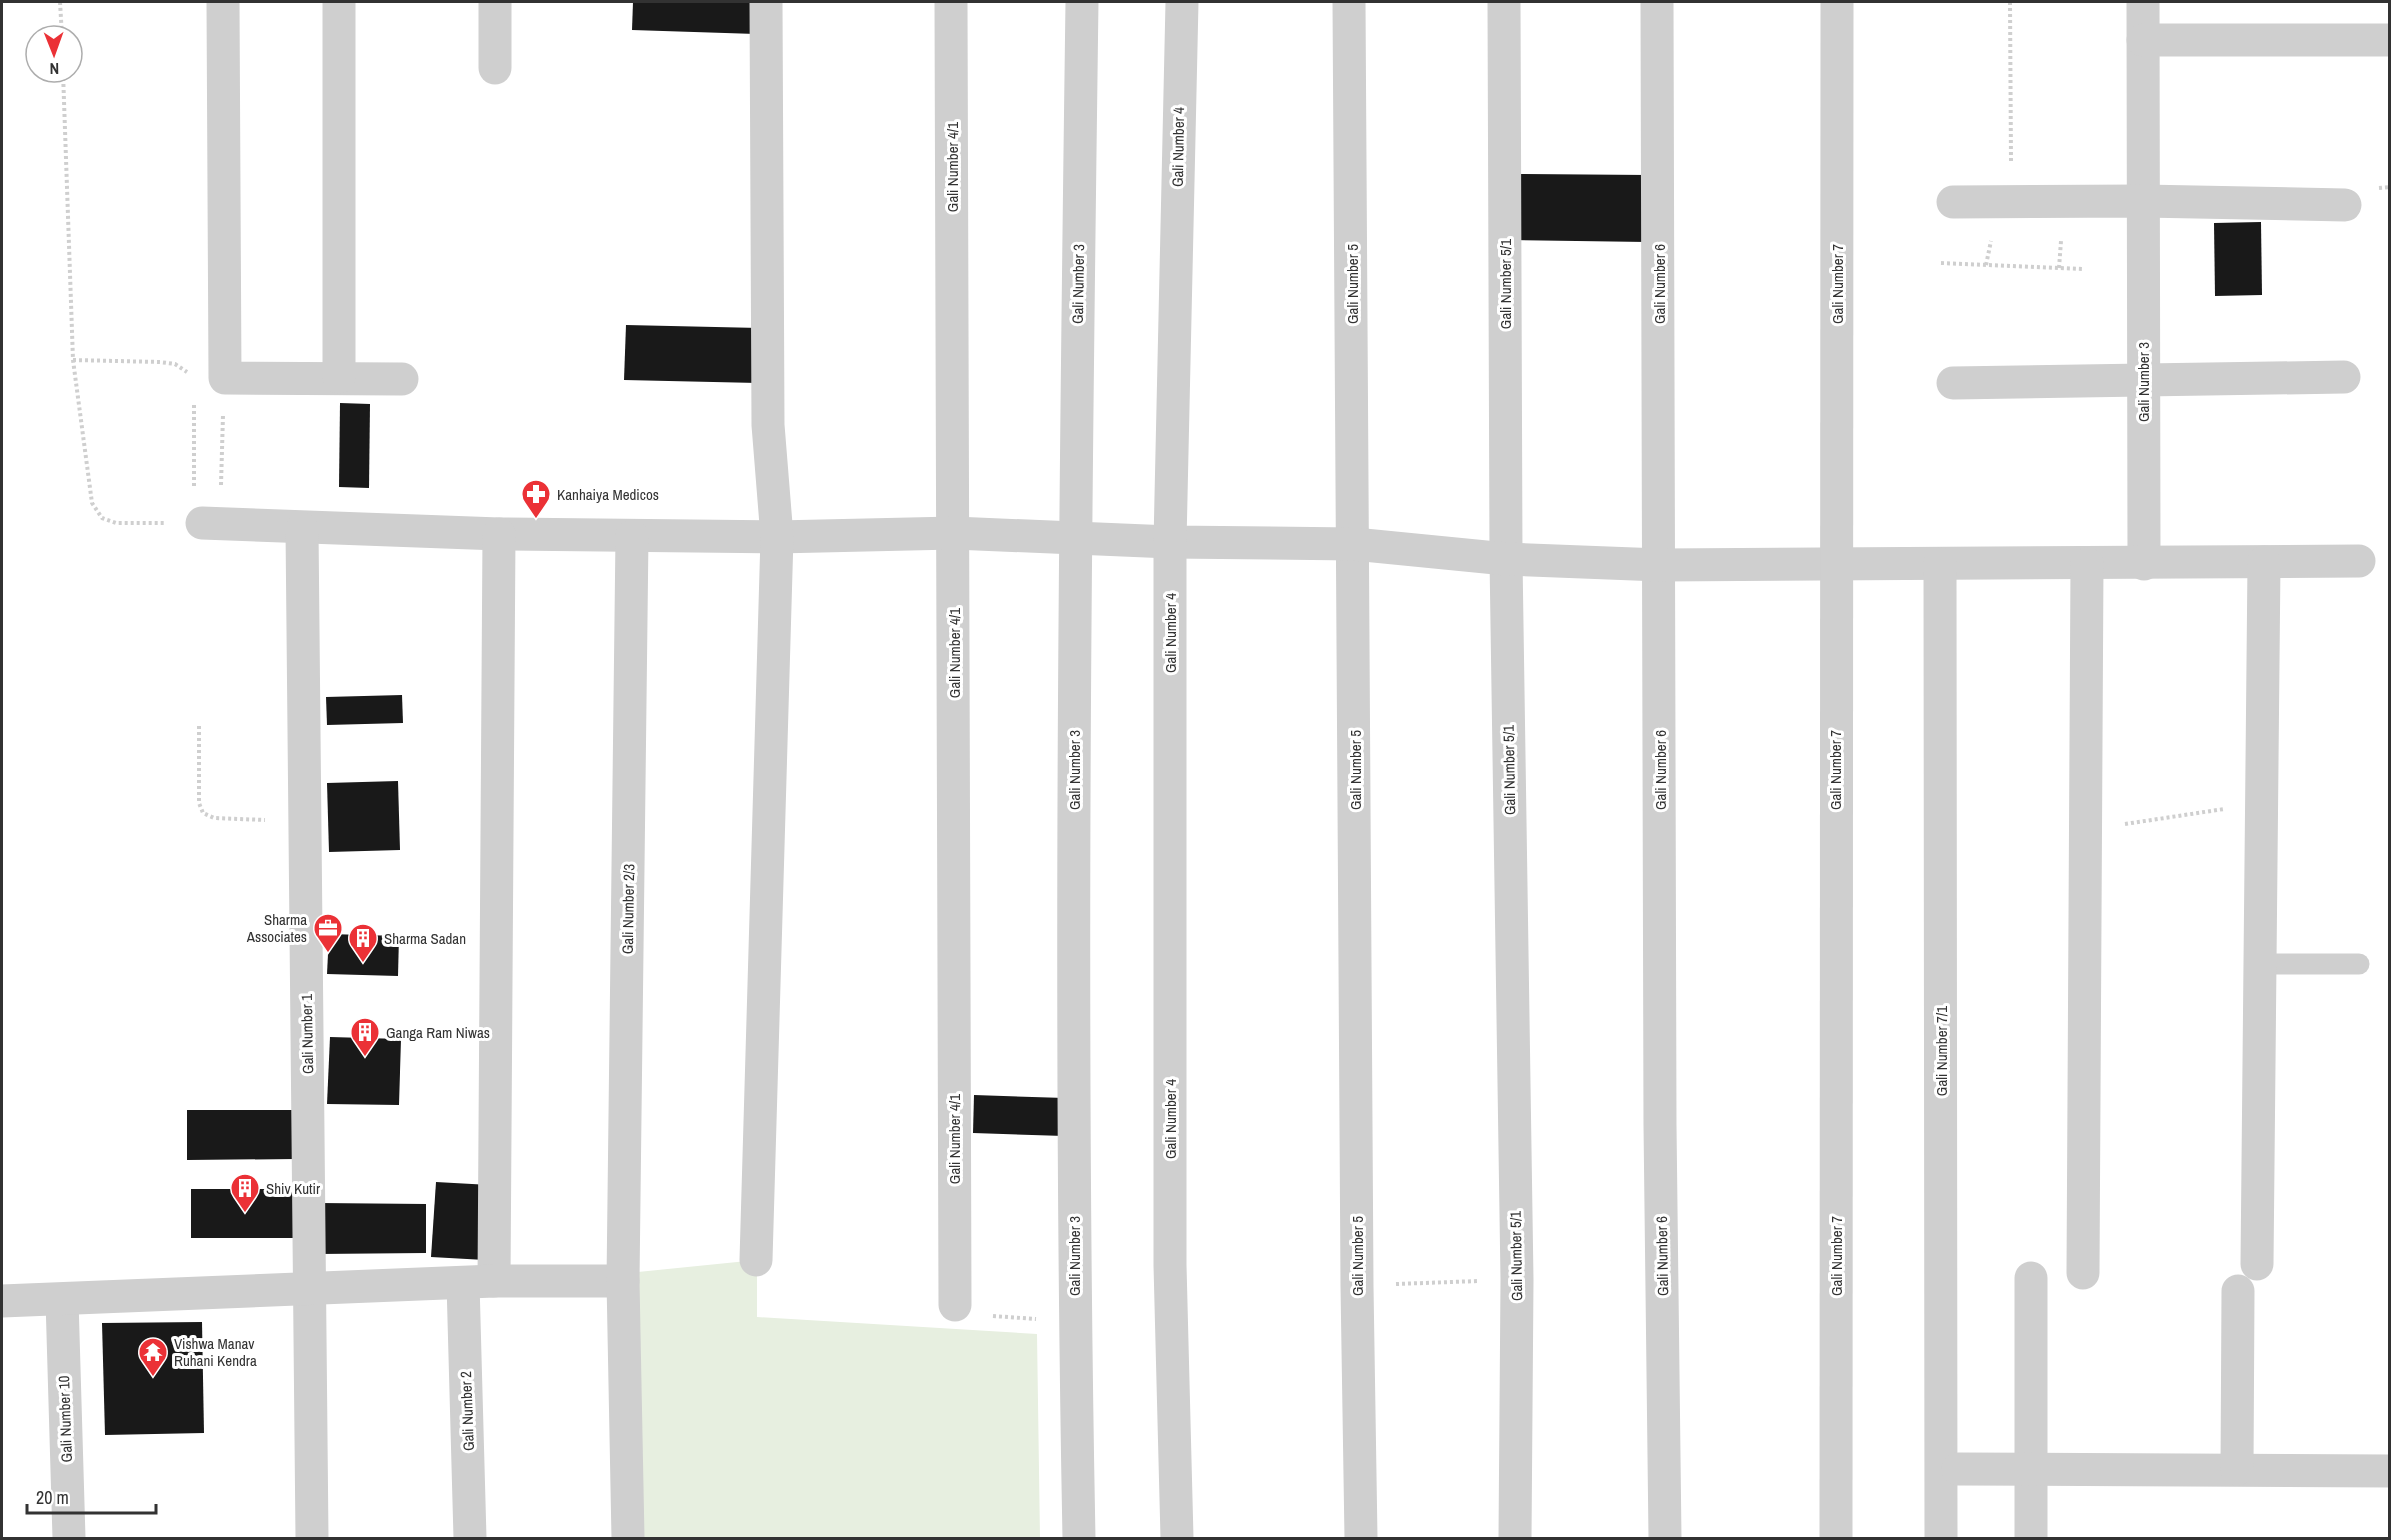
<svg xmlns="http://www.w3.org/2000/svg" width="2391" height="1540" viewBox="0 0 2391 1540" font-family="'Archivo Narrow',sans-serif">
<style>
.green{fill:#e7efe0}
.building{fill:#191919}
.lines{fill:none;stroke-linecap:round;stroke-linejoin:round}
.path{stroke:#cfcfcf;stroke-width:4;stroke-dasharray:3 3;stroke-linecap:butt}
.lane{stroke:#cfcfcf;stroke-width:21}
.street{stroke:#cfcfcf;stroke-width:33}
.labels{text-anchor:middle;dominant-baseline:central;stroke-width:6;stroke-linejoin:round;paint-order:stroke}
.street-label{font-size:15px;fill:#323232;stroke:#fff}
.poi-label{font-size:15px;fill:#323232;stroke:#fff;text-anchor:start}
</style>
<rect width="100%" height="100%" fill="#fff"/>
<path class="green" d="M757,1260V1317L1037,1334L1040,1538H631L628,1273Z"/>
<g class="building">
<path d="M633,2H756V34L632,30Z"/>
<path d="M1510,174L1648,175L1647,242L1509,240Z"/>
<path d="M2261,222L2262,295L2215,296L2214,223Z"/>
<path d="M626,325L760,328L758,383L624,380Z"/>
<path d="M340,403L370,404L369,488L339,487Z"/>
<path d="M402,695L403,723L327,725L326,697Z"/>
<path d="M398,781L400,850L329,852L327,783Z"/>
<path d="M329,934L399,936L398,976L327,974Z"/>
<path d="M330,1037L401,1039L399,1105L327,1104Z"/>
<path d="M974,1095L1065,1098L1064,1136L973,1133Z"/>
<path d="M187,1110H294L295,1159L187,1160Z"/>
<path d="M436,1182L490,1185L485,1260L431,1257Z"/>
<rect x="191" y="1189" width="107" height="49"/>
<path d="M319,1203L426,1204V1253L318,1254Z"/>
<path d="M202,1322L204,1433L105,1435L102,1323Z"/>
</g>
<g class="lines">
<g class="path">
<path d="M60,2L62,36"/>
<path d="M2010,2L2011,162"/>
<path d="M63,72L73,360L92,503L102,518L116,523H165"/>
<path d="M2379,188L2390,187"/>
<path d="M1941,263L2083,269"/>
<path d="M1986,265L1991,241"/>
<path d="M2059,268L2061,241"/>
<path d="M73,360L160,362L175,364L187,372"/>
<path d="M221,485L223,415"/>
<path d="M194,486V404"/>
<path d="M199,726V803L203,813L214,818L265,820"/>
<path d="M2125,824L2224,809"/>
<path d="M1396,1284L1479,1281"/>
<path d="M993,1316L1036,1319"/>
</g>
<path class="lane" d="M2262,964H2359"/>
<g class="street">
<path d="M223,2L225,378L402,379"/>
<path d="M339,2V377"/>
<path d="M951,2L955,1305"/>
<path d="M1349,2L1357,1286L1361,1538"/>
<path d="M1504,2L1506,559L1517,1280L1515,1538"/>
<path d="M1657,2L1660,1125L1665,1538"/>
<path d="M2143,2L2144,564"/>
<path d="M2143,40H2390"/>
<path d="M495,68V2"/>
<path d="M1953,202L2143,201L2345,205"/>
<path d="M1953,383L2344,377"/>
<path d="M202,523L499,534L777,537L954,533L1170,542L1354,544L1506,559L1660,565L2359,561"/>
<path d="M302,529L312,1538"/>
<path d="M1940,564L1941,1538"/>
<path d="M756,1260L777,537L768,425L766,2"/>
<path d="M2257,1264L2264,562"/>
<path d="M2083,1273L2087,564"/>
<path d="M494,1281L499,534"/>
<path d="M463,1283L470,1538"/>
<path d="M62,1300L69,1538"/>
<path d="M2,1301L494,1281H623"/>
<path d="M2031,1313V1278V1538"/>
<path d="M1958,1469L2390,1471"/>
<path d="M2237,1469L2238,1291"/>
<path d="M628,1538L623,1281L632,536"/>
<path d="M1079,1538C1069,1026 1075,514 1082,2"/>
<path d="M1177,1538L1170,1265V542L1182,2"/>
<path d="M1836,1538L1837,2"/>
</g>
</g>
<defs>
<g id="pharmacy-pin" transform="scale(1.5)"><path d="M0 17L-7.5 6A9.5 9.5 0 1 1 7.5 6Z" fill="#eb3136" stroke="#fff"/><path d="M-2-6h4v4h4v4h-4v4h-4v-4h-4v-4h4Z" fill="#fff"/></g>
<g id="office-pin" transform="scale(1.5)"><path d="M0 17L-7.5 6A9.5 9.5 0 1 1 7.5 6Z" fill="#eb3136" stroke="#fff"/><path d="M-6-3h4V-5.5h4V-3h4V5H-6ZM-1-4.5V-3h2v-1.5ZM-6 0V1H6V0Z" fill="#fff"/></g>
<g id="building-pin" transform="scale(1.5)"><path d="M0 17L-7.5 6A9.5 9.5 0 1 1 7.5 6Z" fill="#eb3136" stroke="#fff"/><path d="M-4-6H4V6H1V3H-1V6H-4ZM-2.5-4.3h1.7v1.8h-1.7ZM.8-4.3h1.7v1.8H.8ZM-2.5-1h1.7V.8h-1.7ZM.8-1h1.7V.8H.8Z" fill="#fff"/></g>
<g id="temple-pin" transform="scale(1.5)"><path d="M0 17L-7.5 6A9.5 9.5 0 1 1 7.5 6Z" fill="#eb3136" stroke="#fff"/><path d="M0-6L5-2H3V0L6.5 2.5H4V6H1.5V3h-3V6H-4V2.5H-6.5L-3 0V-2H-5Z" fill="#fff"/></g>
</defs>
<g fill-rule="evenodd">
<use href="#pharmacy-pin" x="536" y="494"/>
<use href="#office-pin" x="328" y="928"/>
<use href="#building-pin" x="363" y="938"/>
<use href="#building-pin" x="365" y="1032"/>
<use href="#building-pin" x="245" y="1188"/>
<use href="#temple-pin" x="153" y="1352"/>
</g>
<g class="labels">
<g class="street-label">
<text transform="translate(1178 147) rotate(-89)">Gali Number 4</text>
<text transform="translate(952 167) rotate(-90)">Gali Number 4/1</text>
<text transform="translate(1078 284) rotate(-89)">Gali Number 3</text>
<text transform="translate(1352 284) rotate(-90)">Gali Number 5</text>
<text transform="translate(1505 284) rotate(-90)">Gali Number 5/1</text>
<text transform="translate(1659 284) rotate(-90)">Gali Number 6</text>
<text transform="translate(1837 284) rotate(-90)">Gali Number 7</text>
<text transform="translate(2143 382) rotate(-90)">Gali Number 3</text>
<text transform="translate(1170 633) rotate(-90)">Gali Number 4</text>
<text transform="translate(954 653) rotate(-90)">Gali Number 4/1</text>
<text transform="translate(1074 770) rotate(-90)">Gali Number 3</text>
<text transform="translate(1355 770) rotate(-90)">Gali Number 5</text>
<text transform="translate(1509 770) rotate(-91)">Gali Number 5/1</text>
<text transform="translate(1660 770) rotate(-90)">Gali Number 6</text>
<text transform="translate(1835 770) rotate(-90)">Gali Number 7</text>
<text transform="translate(628 909) rotate(-89)">Gali Number 2/3</text>
<text transform="translate(307 1034) rotate(-91)">Gali Number 1</text>
<text transform="translate(1941 1051) rotate(-90)">Gali Number 7/1</text>
<text transform="translate(1170 1119) rotate(-90)">Gali Number 4</text>
<text transform="translate(954 1139) rotate(-90)">Gali Number 4/1</text>
<text transform="translate(1074 1256) rotate(-90)">Gali Number 3</text>
<text transform="translate(1357 1256) rotate(-90)">Gali Number 5</text>
<text transform="translate(1516 1256) rotate(-91)">Gali Number 5/1</text>
<text transform="translate(1662 1256) rotate(-91)">Gali Number 6</text>
<text transform="translate(1836 1256) rotate(-90)">Gali Number 7</text>
<text transform="translate(467 1411) rotate(-92)">Gali Number 2</text>
<text transform="translate(65 1419) rotate(-92)">Gali Number 10</text>
</g>
<g class="poi-label">
<text x="557" y="494">Kanhaiya Medicos</text>
<text x="307" y="919" text-anchor="end">Sharma<tspan x="307" dy="17">Associates</tspan></text>
<text x="384" y="938">Sharma Sadan</text>
<text x="386" y="1032">Ganga Ram Niwas</text>
<text x="266" y="1188">Shiv Kutir</text>
<text x="174" y="1343">Vishwa Manav<tspan x="174" dy="17">Ruhani Kendra</tspan></text>
</g>
</g>
<rect width="2391" height="1540" fill="none" stroke="#323232" stroke-width="6"/>
<g transform="translate(54 54) rotate(179)"><circle r="28" fill="#ffffff" stroke="#adadad" stroke-width="1.5"/>
<path d="M0-4.5L10 22L0 15L-10 22Z" fill="#eb3136"/>
<text y="-9" font-size="16" font-weight="bold" text-anchor="middle" fill="#323232">N</text>
</g>
<path d="M27 1504v9h129v-9" fill="none" stroke="#323232" stroke-width="3"/>
<text x="36" y="1504" font-size="18" fill="#323232" stroke="#ffffff" stroke-width="4.5" paint-order="stroke">20 m</text>
</svg>
